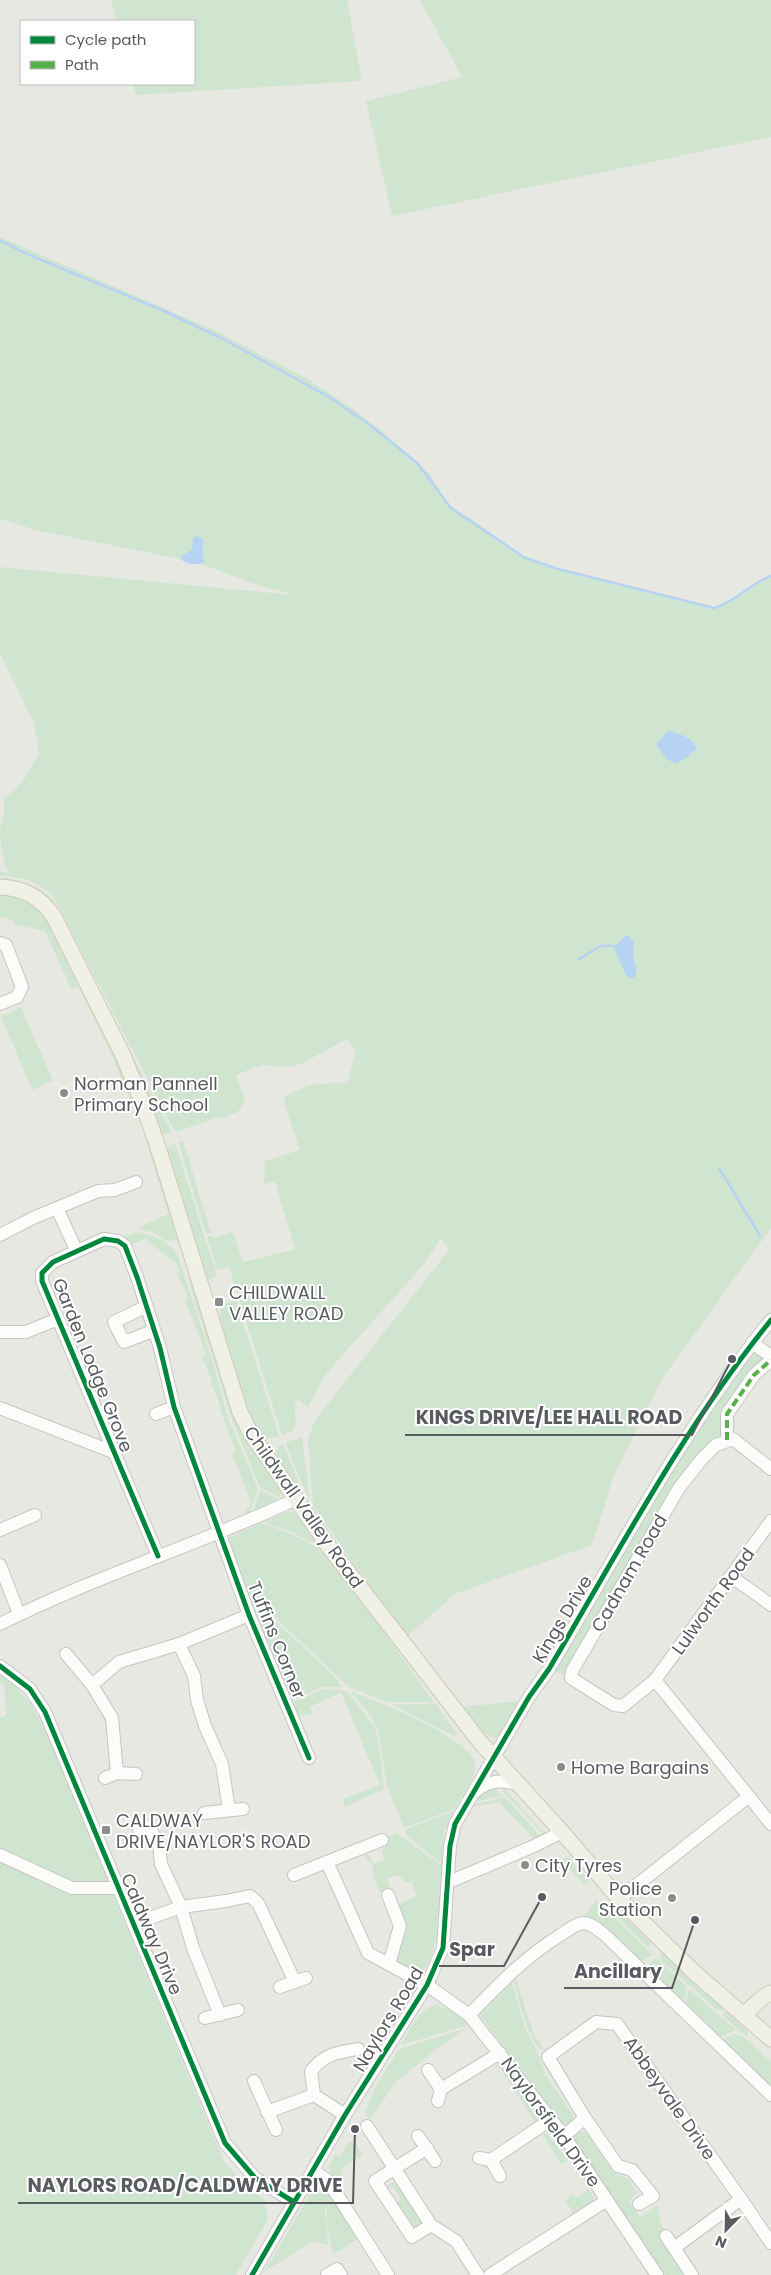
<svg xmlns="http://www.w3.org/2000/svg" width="771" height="2275" viewBox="0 0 771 2275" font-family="Poppins,sans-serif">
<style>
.green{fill:#d0e5d0;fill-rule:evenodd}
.water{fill:#b6d3f3}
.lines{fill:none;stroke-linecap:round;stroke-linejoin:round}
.stream{stroke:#b6d3f3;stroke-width:2.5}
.minor-casing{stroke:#c5c5c3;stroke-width:14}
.major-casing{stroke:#cfcab2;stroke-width:17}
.minor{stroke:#fcfcfb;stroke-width:12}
.major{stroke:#f0f0e6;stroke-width:15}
.quiet{stroke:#58b04a;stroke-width:4;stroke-dasharray:8 4;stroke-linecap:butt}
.cycleway-casing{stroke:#fff;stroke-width:8}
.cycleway{stroke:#00873e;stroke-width:5}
.poi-dot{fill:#8b8c8e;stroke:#fff;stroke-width:2}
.labels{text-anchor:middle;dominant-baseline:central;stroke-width:4;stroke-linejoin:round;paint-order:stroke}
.poi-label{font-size:18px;fill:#595b60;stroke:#fff;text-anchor:start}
.street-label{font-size:18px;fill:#595b60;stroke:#fff}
.leader{fill:none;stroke:#595b60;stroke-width:2}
.callout-dot{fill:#595b60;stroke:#fff;stroke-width:2}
.callout-label{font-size:19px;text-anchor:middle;font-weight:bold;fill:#595b60;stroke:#fff;stroke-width:4;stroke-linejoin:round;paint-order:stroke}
</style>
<rect width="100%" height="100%" fill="#e8e8e3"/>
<g class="green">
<path d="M111,0H347L362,81L136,95L133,84H194V21H117Z"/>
<path d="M420,0H771V137L392,216L366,101L462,77Z"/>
<path d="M0,237L212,329L306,378L352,408L383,432L430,474L450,508L470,518L520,554L568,572L715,608C735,600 752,587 771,577V1228L662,1379L614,1475L592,1545L455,1594L406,1638L313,1506L308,1439L315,1420L449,1250L441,1238L425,1263L324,1376L308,1408L299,1400L294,1402L296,1425L292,1431L282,1435L229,1267L217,1270L207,1237L212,1235L214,1238L233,1232L243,1262L295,1249L275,1182L264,1184L265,1161L300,1150L284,1103L285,1097C307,1083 321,1083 347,1083L356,1051L347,1039L303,1063L288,1067L262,1065L236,1075L245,1100L238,1112L218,1119L215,1117L211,1120L175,1132L54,898C41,882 19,876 0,876V872L8,873C4,860 0,845 0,830C2,819 6,811 3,799L14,791L25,778L39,753L34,723L0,654V567L294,595L248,582L196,562L36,530L0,519Z"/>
<path d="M5,878C23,881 40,886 53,901L172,1133L165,1134L159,1131L57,911L0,882V879Z"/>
<path d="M0,894C18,895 30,902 44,913L129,1082L179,1234L176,1237L177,1240L166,1241L152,1232L136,1228L168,1214L143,1130L112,1056L78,986L71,989L45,931L14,924L12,920L0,917Z"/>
<path d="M21,1007L53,1081L32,1090L1,1016Z"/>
<path d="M183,1141L211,1233L206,1234L178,1142Z"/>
<path d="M175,1143L217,1276L209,1280L202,1267L166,1151L169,1146Z"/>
<path d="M137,1232C152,1234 170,1242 178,1256L214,1366L227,1415L258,1489L250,1513L247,1514L245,1509L249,1507L251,1502L232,1454L236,1452L219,1407L221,1406L210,1382L212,1380L201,1356L206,1354L185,1300L188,1298L177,1273L180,1271L176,1263L145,1239L129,1245L122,1237Z"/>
<path d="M191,1278L213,1344L209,1346L188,1279Z"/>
<path d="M236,1300L279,1436L266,1439L259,1436L251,1425L220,1325V1310L223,1304Z"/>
<path d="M752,1343L771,1356L733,1405V1439L701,1460L571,1678L549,1669Z"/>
<path d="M214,1345L283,1491L280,1497L261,1488L259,1485L230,1415L210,1347Z"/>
<path d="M302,1437L309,1496L308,1497L285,1443Z"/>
<path d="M283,1444L306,1500L304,1503L275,1456L276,1450Z"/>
<path d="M260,1490L279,1499L253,1512Z"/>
<path d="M290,1511L299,1514L324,1549L292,1532L263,1522Z"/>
<path d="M261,1523L289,1533L326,1552L434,1702H387L349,1687L250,1594L246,1595L228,1538Z"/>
<path d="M251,1598L335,1677L342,1687H323L292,1700L289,1698L275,1665L277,1660L275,1656H273L248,1599Z"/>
<path d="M0,1675C20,1687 33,1706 44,1727L223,2160L245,2185L265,2200L268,2219L236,2275H0V1718L6,1715L4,1685L0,1682Z"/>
<path d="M324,1689L347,1691L375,1728L381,1761L384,1789L345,1807L342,1799L380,1785L341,1692L310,1707L313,1713L302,1716L296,1714L292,1703L293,1702Z"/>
<path d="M351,1692C374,1699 473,1739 475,1764C476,1779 461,1796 454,1809L404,1828L387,1786L378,1731L372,1718Z"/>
<path d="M519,1701L521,1702L502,1734L494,1739L482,1731L461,1707Z"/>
<path d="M391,1704H436L457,1734L454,1736Z"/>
<path d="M493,1786L502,1796L473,1802L475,1798Z"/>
<path d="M504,1788L544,1833L543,1834L505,1794L503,1791Z"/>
<path d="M505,1797L540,1836L534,1839L499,1802L473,1807L475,1804Z"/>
<path d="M453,1811L444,1832L442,1864L408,1837L405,1830Z"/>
<path d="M397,1833L442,1866C444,1883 439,1968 419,1972C412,1973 401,1965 395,1962L401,1929L387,1891L380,1893L373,1876V1867L364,1854L369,1855L374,1864L385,1859L381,1851L387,1845L385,1838ZM398,1875L406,1883L411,1881L417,1896L397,1905L387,1879Z"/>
<path d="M568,1857L588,1879V1884L585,1885L561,1860Z"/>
<path d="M596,1900L653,1955L642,1961L602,1924L582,1919Z"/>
<path d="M615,1907L651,1943L648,1947L610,1911Z"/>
<path d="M661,1954H664L723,2008L722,2011H718L660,1959Z"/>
<path d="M656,1958L687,1987L683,2006L647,1967Z"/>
<path d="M515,1976L533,2032L545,2052C527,2043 520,2001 514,1983Z"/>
<path d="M506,1979L512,1983L525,2028L540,2057L544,2073L573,2115L572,2120L566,2125L555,2120L480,2015V2012Z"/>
<path d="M689,1989L736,2030L717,2038L688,2010L686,2002Z"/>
<path d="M437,2005L450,2010L469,2025L401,2045C409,2031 420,2007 437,2005Z"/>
<path d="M726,2011L749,2032L747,2037L722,2015Z"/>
<path d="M467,2028L436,2049L395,2083L370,2120L365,2112L375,2088L399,2049Z"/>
<path d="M734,2034L743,2036L771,2062V2089L720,2041Z"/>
<path d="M498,2065L504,2070L537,2117L536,2124L500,2068L496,2067Z"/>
<path d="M579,2131L587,2134L616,2174L629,2179L637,2193L629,2201L640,2217L658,2204L660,2222L668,2234L660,2240L684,2275H665L594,2175L572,2138Z"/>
<path d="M547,2133L568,2160L561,2164L542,2134Z"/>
<path d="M349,2141L357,2146L363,2155L343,2168L339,2185L331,2174L329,2166L335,2155L340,2156Z"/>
<path d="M394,2181L428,2232L419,2237L396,2203L401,2199L393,2187L387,2189L388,2186Z"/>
<path d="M319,2188L326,2190L332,2199L325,2210L328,2245L313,2241L264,2272L313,2190Z"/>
<path d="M588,2189L594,2197L593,2201L574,2214L565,2200L574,2194L576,2198Z"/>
<path d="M334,2201L358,2239L334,2254C330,2247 325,2219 327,2210C328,2206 330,2204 334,2201Z"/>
</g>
<g class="water">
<path d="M197,535L204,541L202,551L204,562C197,565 186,565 181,559L182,555L192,550L193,539Z"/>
<path d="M668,731C679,734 691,736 697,748L689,756L675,764L666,758L656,744Z"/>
<path d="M628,935L634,942L633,958C636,964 639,974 633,978L626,976L614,948L625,936Z"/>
</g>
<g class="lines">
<g class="stream">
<path d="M0,240L20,251L164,311L223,339L331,398L371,426L417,463L451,508L525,558L558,569L714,608C735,602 750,584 771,576"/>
<path d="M579,959L601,946H615"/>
<path d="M719,1168L760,1236"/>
</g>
<g class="minor-casing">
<g id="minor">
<path d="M0,943L6,945L22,987L17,997L0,1004"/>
<path d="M57,1208L76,1250"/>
<path d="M0,1235L33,1218L98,1191L115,1190L136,1182"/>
<path d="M145,1307L114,1322L124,1342L153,1331"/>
<path d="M0,1332H26L58,1319"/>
<path d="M752,1343L771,1356"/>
<path d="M0,1408L113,1452"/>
<path d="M156,1414L174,1407"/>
<path d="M727,1440V1414L754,1375L771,1360"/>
<path d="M771,1469L733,1439L716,1445L701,1460L679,1488L572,1671L571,1678L614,1705L623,1706L655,1680L771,1521"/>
<path d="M0,1530L35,1515"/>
<path d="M158,1556L42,1281V1273L53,1262L104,1239L118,1241L125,1246L137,1277L160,1348L174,1407L249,1615L309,1758"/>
<path d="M0,1565L19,1614"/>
<path d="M732,1577L771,1605"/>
<path d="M0,1624C95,1576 199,1545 296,1499"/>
<path d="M179,1644L194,1676L197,1700L205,1726L222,1764L229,1810"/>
<path d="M66,1654L92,1685L112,1718L117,1773"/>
<path d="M0,1666L30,1689L45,1712L225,2143L255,2178L294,2202"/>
<path d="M655,1680L771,1824"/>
<path d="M92,1685L119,1662L179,1644L249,1615"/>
<path d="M105,1778L117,1773L136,1774"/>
<path d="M476,1791C489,1780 501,1780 518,1784"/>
<path d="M204,1813L243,1809"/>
<path d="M139,1830L149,1827L159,1844L161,1864L181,1907L193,1948L220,2015"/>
<path d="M0,1855L72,1888H118"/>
<path d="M327,1862L368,1953L427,1985L469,2015L564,2136L657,2275"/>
<path d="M294,1875L382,1840"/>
<path d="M449,1882L534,1846L562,1832"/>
<path d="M388,1895L400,1926L389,1964"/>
<path d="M619,1899L748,1797"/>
<path d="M133,1924L181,1907L226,1901L250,1896L258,1903L295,1982"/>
<path d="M280,1987L306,1978"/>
<path d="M469,2015C498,1985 526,1956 562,1934C568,1930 575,1924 583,1923C591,1923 600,1931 606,1936L771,2095"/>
<path d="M205,2018L238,2010"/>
<path d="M428,2070L441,2089L438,2101"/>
<path d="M254,2081L276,2130"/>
<path d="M441,2089L500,2053"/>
<path d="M267,2112L314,2095"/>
<path d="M345,2115L314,2095L311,2071C324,2054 338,2052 358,2049"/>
<path d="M585,2118L618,2166L632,2170L653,2196L639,2204"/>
<path d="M367,2126L431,2225L456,2241L478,2275"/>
<path d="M418,2136L435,2161"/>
<path d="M564,2136L585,2118L548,2057L596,2022L617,2024L741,2199L674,2248L692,2275"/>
<path d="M427,2148L375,2181L412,2237L431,2225"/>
<path d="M479,2158L491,2160L500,2176"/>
<path d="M491,2160L550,2120"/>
<path d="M314,2171L327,2180L338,2196L388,2275"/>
<path d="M741,2199L771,2243"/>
<path d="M666,2236L674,2248"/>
<path d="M252,2275L345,2115L427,1985L443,1948L450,1846L455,1824L529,1697L549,1669C619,1551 684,1427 771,1320"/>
<path d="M327,2275L337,2269L341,2275"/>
<path d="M490,2275L607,2200"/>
</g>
</g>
<g class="major-casing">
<g id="major">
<path d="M0,887C25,888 41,898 54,917L122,1053L141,1099L157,1144L240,1412L250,1432L329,1547L480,1742L562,1832L620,1900L695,1973L771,2039"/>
<path d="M745,2014L763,1997L771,1993"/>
</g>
</g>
<use href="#minor" class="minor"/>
<use href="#major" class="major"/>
<path class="quiet" d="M727,1440V1414L754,1375L771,1360"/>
<g class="cycleway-casing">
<g id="cycleway">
<path d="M158,1556L42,1281V1273L53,1262L104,1239L118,1241L125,1246L137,1277L160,1348L174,1407L249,1615L309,1758"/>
<path d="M0,1666L30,1689L45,1712L225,2143L255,2178L294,2202"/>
<path d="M252,2275L345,2115L427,1985L443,1948L450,1846L455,1824L529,1697L549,1669C619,1551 684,1427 771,1320"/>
</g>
</g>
<use href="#cycleway" class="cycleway"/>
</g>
<g class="poi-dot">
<circle cx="64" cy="1093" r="5"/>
<rect x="214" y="1297" width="10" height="10" rx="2.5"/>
<circle cx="561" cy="1767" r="5"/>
<rect x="101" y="1825" width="10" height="10" rx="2.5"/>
<circle cx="525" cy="1865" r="5"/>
<circle cx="672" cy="1898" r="5"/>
</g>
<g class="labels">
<g class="poi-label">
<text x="74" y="1083">Norman Pannell<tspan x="74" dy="21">Primary School</tspan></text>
<text x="229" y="1292">CHILDWALL<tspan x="229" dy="21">VALLEY ROAD</tspan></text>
<text x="571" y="1767">Home Bargains</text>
<text x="116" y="1820">CALDWAY<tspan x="116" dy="21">DRIVE/NAYLOR'S ROAD</tspan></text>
<text x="535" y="1865">City Tyres</text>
<text x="662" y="1888" text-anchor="end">Police<tspan x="662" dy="21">Station</tspan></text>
</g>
<g class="street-label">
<text transform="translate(93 1365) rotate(68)">Garden Lodge Grove</text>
<text transform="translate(304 1507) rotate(55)">Childwall Valley Road</text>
<text transform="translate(629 1573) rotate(-60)">Cadnam Road</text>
<text transform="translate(713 1601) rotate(-54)">Lulworth Road</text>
<text transform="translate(562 1619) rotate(-59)">Kings Drive</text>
<text transform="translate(277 1640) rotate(68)">Tuffins Corner</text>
<text transform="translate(152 1934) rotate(67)">Caldway Drive</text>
<text transform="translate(388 2019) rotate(-59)">Naylors Road</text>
<text transform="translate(670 2098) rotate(55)">Abbeyvale Drive</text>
<text transform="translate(551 2122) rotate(54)">Naylorsfield Drive</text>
</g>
</g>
<path class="leader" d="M732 1359L692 1435H405M542 1897L504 1966H439M695 1920L672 1988H564M355 2129L353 2203H18"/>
<g class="callout-dot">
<circle cx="732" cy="1359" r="5"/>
<circle cx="542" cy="1897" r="5"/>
<circle cx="695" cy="1920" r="5"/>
<circle cx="355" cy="2129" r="5"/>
</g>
<g class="callout-label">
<text x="549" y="1424">KINGS DRIVE/LEE HALL ROAD</text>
<text x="472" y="1956">Spar</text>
<text x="618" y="1978">Ancillary</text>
<text x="185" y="2192">NAYLORS ROAD/CALDWAY DRIVE</text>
</g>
<rect x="20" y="20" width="175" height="65" fill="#ffffff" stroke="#bdbdbf"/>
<rect x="30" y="36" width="25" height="8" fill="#00873e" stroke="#bdbdbf"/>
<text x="65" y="45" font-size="15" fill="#595b60">Cycle path</text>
<rect x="30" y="61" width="25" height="8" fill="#58b04a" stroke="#bdbdbf"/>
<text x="65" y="70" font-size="15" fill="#595b60">Path</text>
<g transform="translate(726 2230) rotate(203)" stroke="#ffffff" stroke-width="4" paint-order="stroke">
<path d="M0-4L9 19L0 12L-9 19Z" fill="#595b60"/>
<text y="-8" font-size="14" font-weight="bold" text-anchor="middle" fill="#595b60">N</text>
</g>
</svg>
